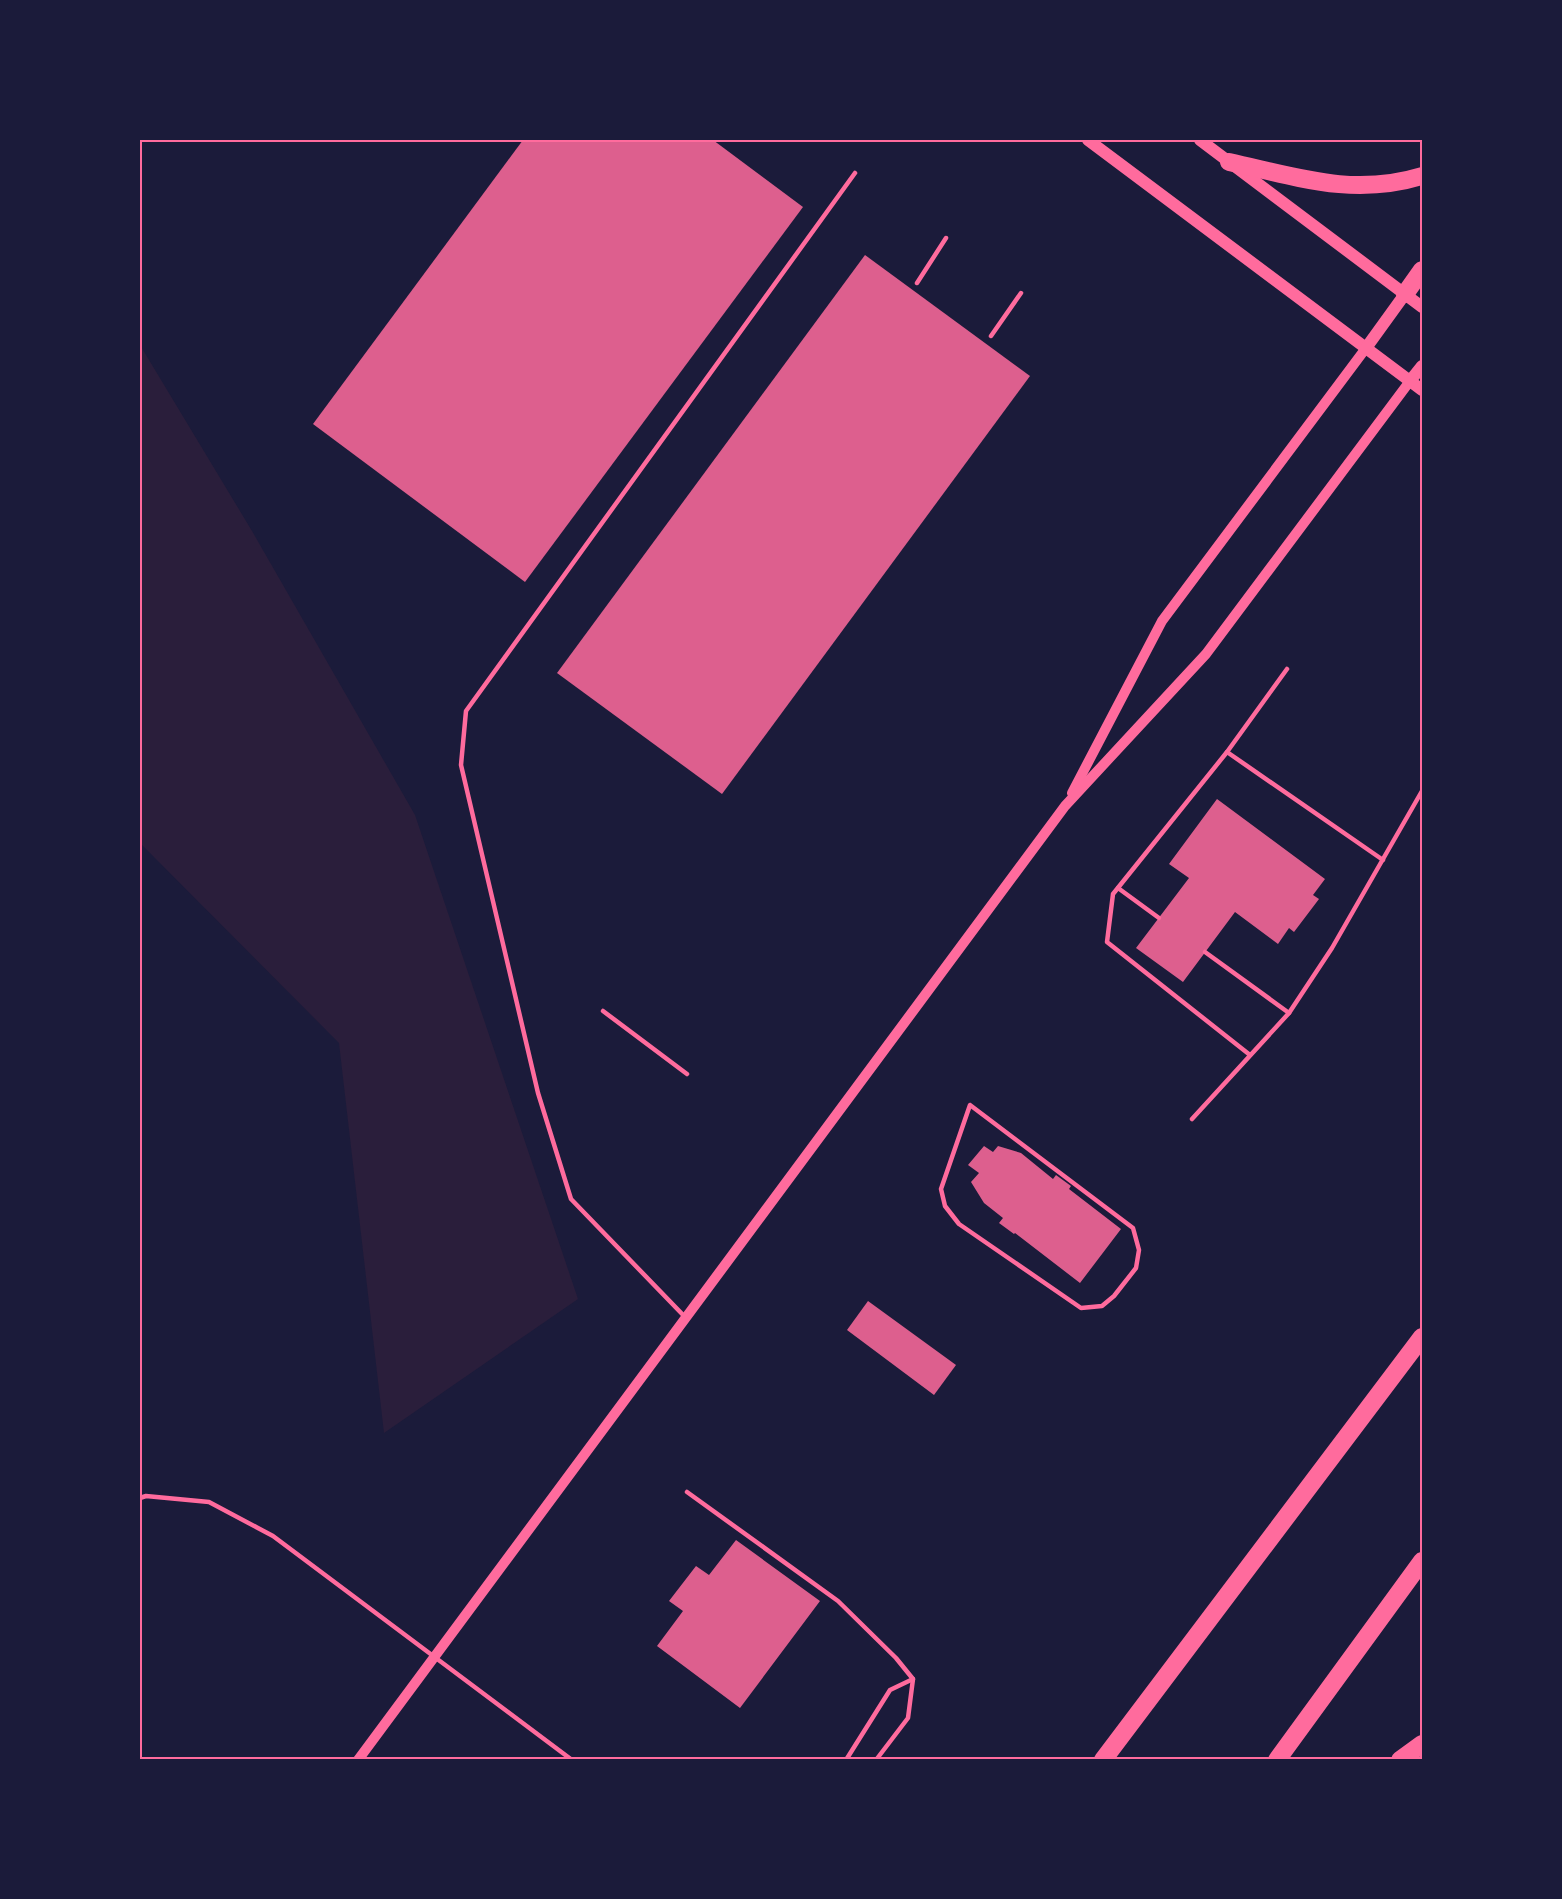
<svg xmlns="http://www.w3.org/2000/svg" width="1562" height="1899" viewBox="0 0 1562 1899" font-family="'Source Sans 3',sans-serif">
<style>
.green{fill:#2a1e3b}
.building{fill:#dd5f8e}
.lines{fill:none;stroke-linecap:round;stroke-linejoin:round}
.service{stroke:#ff6b9d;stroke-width:4.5}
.tertiary{stroke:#ff6b9d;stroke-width:10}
.secondary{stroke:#ff6b9d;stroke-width:12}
.motorway{stroke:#ff6b9d;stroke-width:18}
.neatline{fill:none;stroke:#ff6b9d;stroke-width:2}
</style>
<rect width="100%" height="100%" fill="#1b1b3a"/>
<path class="green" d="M140,345L252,531L415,815L578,1299L384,1433L339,1043L140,843Z"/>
<g class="building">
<path d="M523,140H713L803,207L525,582L313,424Z"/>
<path d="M865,255L1030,376L722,794L557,673Z"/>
<path d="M1217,799L1325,879L1313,895L1319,899L1294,932L1289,928L1278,944L1235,912L1183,982L1136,948L1189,878L1169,864Z"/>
<path d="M984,1146L993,1152L998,1146L1021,1153L1053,1179L1056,1175L1071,1186L1069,1189L1121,1229L1080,1283L1015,1233L1014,1234L999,1223L1003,1218L984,1203L971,1182L979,1173L968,1165Z"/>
<path d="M868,1301L956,1365L934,1395L847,1330Z"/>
<path d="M736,1540L820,1601L740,1708L657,1646L683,1611L669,1601L696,1566L709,1575Z"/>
</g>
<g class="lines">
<g class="service">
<path d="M917,283L946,238"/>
<path d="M991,336L1021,293"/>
<path d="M1227,752L1383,860"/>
<path d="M1118,888L1159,918"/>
<path d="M1205,952L1289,1013"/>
<path d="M603,1011L687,1074"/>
<path d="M1250,1055L1107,942L1113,894L1227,752L1287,669"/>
<path d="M970,1105L1133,1228L1139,1250L1136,1268L1114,1296L1102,1306L1081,1308L959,1224L945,1206L941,1189Z"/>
<path d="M1192,1119L1289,1013L1332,948L1422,791"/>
<path d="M686,1318L571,1199L538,1093L461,765L466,711L855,173"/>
<path d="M687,1492L838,1601L896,1658L913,1679L908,1718L876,1760"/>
<path d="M140,1498L146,1496L209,1502L273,1536L572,1760"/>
<path d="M846,1760L890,1690L913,1679"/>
</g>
<g class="tertiary">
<path d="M1072,793L1162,621L1366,348"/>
<path d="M358,1760L1065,806L1206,654L1410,381"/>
</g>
<g class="secondary">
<path d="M1088,140L1422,390"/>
<path d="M1200,140L1422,307"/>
<path d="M1366,348L1405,294"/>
<path d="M1410,381L1422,366"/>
</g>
<g class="motorway">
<path d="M1229,162C1297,177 1353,197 1422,176"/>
<path d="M1405,294L1422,270"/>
<path d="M1103,1760L1422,1337"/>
<path d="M1277,1760L1422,1561"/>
<path d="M1400,1760L1422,1744"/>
</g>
</g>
<rect width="1562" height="1899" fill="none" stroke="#1b1b3a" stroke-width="282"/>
<rect x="141" y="141" width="1280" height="1617" class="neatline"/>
</svg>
